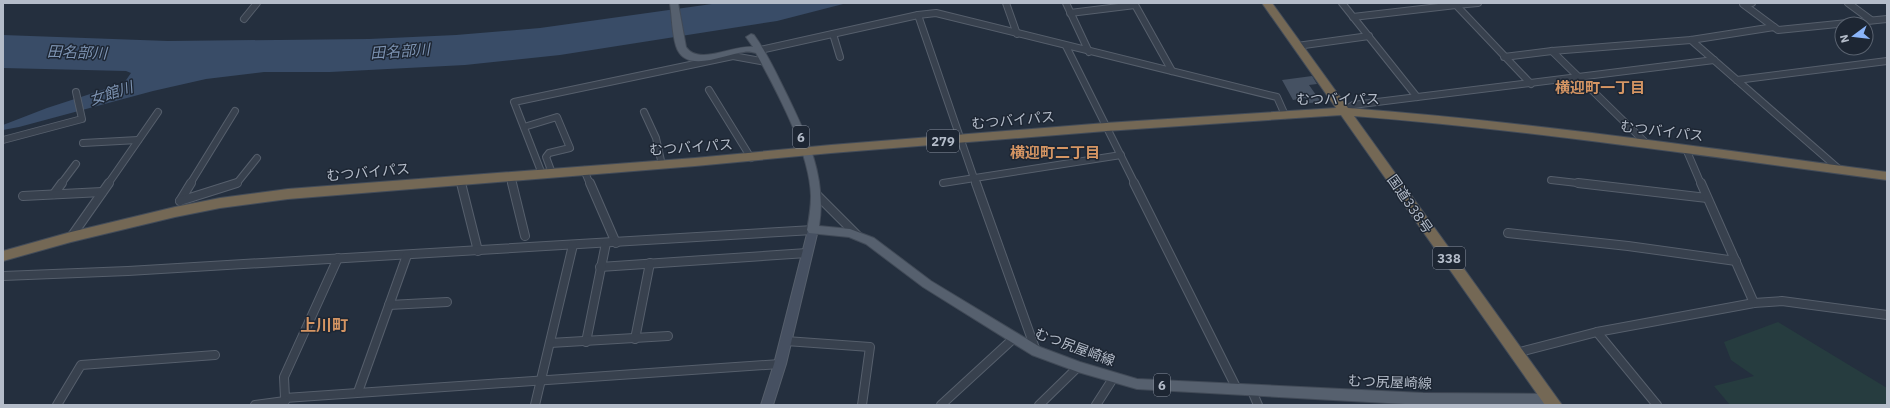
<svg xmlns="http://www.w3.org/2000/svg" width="1890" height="408" viewBox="0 0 1890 408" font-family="'IBM Plex Sans','Noto Sans JP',sans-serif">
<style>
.green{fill:#263c3f}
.water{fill:#394c67}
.building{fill:#455162}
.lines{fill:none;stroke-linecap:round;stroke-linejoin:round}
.street-far1-casing{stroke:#565f6c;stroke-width:8}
.street-casing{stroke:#565f6c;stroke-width:10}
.secondary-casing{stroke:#565f6c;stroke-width:2}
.primary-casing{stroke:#414a57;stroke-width:2}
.highway-casing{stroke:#434c59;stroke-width:2}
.street-far1{stroke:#38414e;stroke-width:6}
.street{stroke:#38414e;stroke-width:8}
.secondary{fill:#465061;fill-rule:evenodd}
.primary{fill:#56606e;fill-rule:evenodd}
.highway{fill:#746855;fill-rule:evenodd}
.labels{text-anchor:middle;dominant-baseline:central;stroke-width:3;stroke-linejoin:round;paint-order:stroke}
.shield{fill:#1d2633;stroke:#878f9c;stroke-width:1}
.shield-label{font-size:13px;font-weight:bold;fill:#b4bcc9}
.street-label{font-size:14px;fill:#b4bcc9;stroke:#1d2633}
.water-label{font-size:15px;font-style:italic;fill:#7c92b1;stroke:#1d2633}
.neighbourhood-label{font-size:15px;font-weight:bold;fill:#d59563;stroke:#1d2633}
.quarter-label{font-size:16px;font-weight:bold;fill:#d59563;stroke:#1d2633}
</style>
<rect width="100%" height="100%" fill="#242f3e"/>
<path class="green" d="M1778,322L1887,388V405H1730L1714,386L1754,376L1731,360L1724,342Z"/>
<path class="water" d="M719,3H847L777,21L560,55L465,65L330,72H264L206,79L153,91L19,127L3,130V125L47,108L124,83L131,73L126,71L3,68V35L168,41L369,39L456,35L540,28Z"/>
<path class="building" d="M1312,76L1317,84L1309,85L1321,102L1309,103L1305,98L1293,100L1282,80Z"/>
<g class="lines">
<g class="street-far1-casing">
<g id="street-far1">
<path d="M1006,3L1017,34"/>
<path d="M1066,3L1089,52"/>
<path d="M1134,3L1172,71"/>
<path d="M1342,3L1417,97"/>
<path d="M1752,3L1743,4L1774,27"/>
<path d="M1848,3L1871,20"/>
<path d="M1456,5L1478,3"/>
<path d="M1070,13L1135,5"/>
<path d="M918,15L976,184"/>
<path d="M1353,17L1456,5L1531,84"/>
<path d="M244,19L257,3"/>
<path d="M833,34L840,57"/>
<path d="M1691,40L1840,170"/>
<path d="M1066,46L1135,184"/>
<path d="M1297,46L1369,36"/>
<path d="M760,50L918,15L936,13L1277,97L1285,115"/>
<path d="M1552,51L1647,144"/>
<path d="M1504,57L1552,51L1691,40L1774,27L1778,30L1887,19"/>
<path d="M1737,80L1887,61"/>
<path d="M709,90L751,158"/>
<path d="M1344,111L1353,105L1714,60"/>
<path d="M644,112L656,138L662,165"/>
<path d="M524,127L557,117L570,148L549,153L546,157L552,173"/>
<path d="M3,140L82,119L76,92"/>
<path d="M83,143L138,140"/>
<path d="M1686,149L1701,184"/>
<path d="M584,170L590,184"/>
<path d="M542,174L514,102L733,56L766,62"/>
<path d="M510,176L512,184"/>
<path d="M460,180L461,184"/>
<path d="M1551,180L1586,184"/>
<path d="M943,183L1121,155"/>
<path d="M61,184L76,164"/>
<path d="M108,184L158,112"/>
<path d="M190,184L235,111"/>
<path d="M234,184L237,183L257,158"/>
</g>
</g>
<g class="street-casing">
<g id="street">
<path d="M461,183L478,251"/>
<path d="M512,183L525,236"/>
<path d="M590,183L616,243"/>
<path d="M976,183L1036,351"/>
<path d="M1134,183L1237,389"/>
<path d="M1578,183L1707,198"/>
<path d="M1701,183L1754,303"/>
<path d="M54,194L62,183"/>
<path d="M817,195L858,236"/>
<path d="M23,196L102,192"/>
<path d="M180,201L191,183"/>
<path d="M180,201L237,183"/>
<path d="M1508,233L1628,246L1736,261"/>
<path d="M71,237L109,183"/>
<path d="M338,258L284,377L285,398L780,364"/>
<path d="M600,267L807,253"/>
<path d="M3,276L128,271L813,230"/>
<path d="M389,305L447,302"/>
<path d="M1597,332L1657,405"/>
<path d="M635,339L650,263"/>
<path d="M786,341L870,347L862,405"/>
<path d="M586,342L606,243"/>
<path d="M550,343L668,336"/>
<path d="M1516,353L1597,332L1754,303L1782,301L1887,315"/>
<path d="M1252,391L1258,405"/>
<path d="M358,392L407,255"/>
<path d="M57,405L81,365L215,355"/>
<path d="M255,405L285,401"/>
<path d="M535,405L573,245"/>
<path d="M941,405L1014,338"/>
<path d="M1039,405L1078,367"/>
<path d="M1096,405L1114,377"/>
</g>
</g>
<g class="secondary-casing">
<path id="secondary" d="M813,226L818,230L786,364L773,405H761L774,364L808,230Z"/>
</g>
<g class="primary-casing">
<path id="primary" d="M670,3H678L686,47C699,66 732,45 753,47L746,37L751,34L754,35C767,53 776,73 786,93C807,136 827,177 819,226L850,229L874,238L931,281L1040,347L1080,362L1137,379L1423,393L1550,394L1555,396L1557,400L1555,404L1551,405H1423L1137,389L1078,372L1032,355L923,287L866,244L849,237L809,233L807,230C809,219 811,208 811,196C810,152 777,92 756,53C752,52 748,51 744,52C725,54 685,75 676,46C672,33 672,17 670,3Z"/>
</g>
<g class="highway-casing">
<path id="highway" d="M1262,3H1272L1348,108C1528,122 1708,148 1887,172V180C1710,157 1532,130 1354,116L1562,405H1545L1341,115L1106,131L831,153L695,166L288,199L220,208L175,217L71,242L3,261V251L71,232L175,207L220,198L288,189L695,158L831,145L1106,123L1336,108Z"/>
</g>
<use href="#street-far1" class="street-far1"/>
<use href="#street" class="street"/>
<use href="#secondary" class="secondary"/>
<use href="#primary" class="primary"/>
<use href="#highway" class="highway"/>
</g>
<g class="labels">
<g class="shield">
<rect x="793" y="126" width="16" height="22" rx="3"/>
<rect x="927" y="130" width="32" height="22" rx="3"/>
<rect x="1433" y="247" width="32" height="22" rx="3"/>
<rect x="1154" y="374" width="16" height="22" rx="3"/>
</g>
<g class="shield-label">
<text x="801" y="137">6</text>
<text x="943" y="141">279</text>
<text x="1449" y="258">338</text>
<text x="1162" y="385">6</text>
</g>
<g class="street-label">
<text x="1338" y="99">むつバイパス</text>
<text transform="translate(1013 120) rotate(-5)">むつバイパス</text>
<text transform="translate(1662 131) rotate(7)">むつバイパス</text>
<text transform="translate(691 147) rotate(-4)">むつバイパス</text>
<text transform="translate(368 172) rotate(-5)">むつバイパス</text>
<text transform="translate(1410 204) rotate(55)">国道338号</text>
<text transform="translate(1075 347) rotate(20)">むつ尻屋崎線</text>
<text transform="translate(1390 382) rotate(2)">むつ尻屋崎線</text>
</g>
<g class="water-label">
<text transform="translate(400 51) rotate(-4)">田名部川</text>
<text transform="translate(77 52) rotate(2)">田名部川</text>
<text transform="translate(111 93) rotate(-18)">女館川</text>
</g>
<g class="neighbourhood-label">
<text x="1600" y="87">横迎町一丁目</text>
<text x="1055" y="152">横迎町二丁目</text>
</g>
<g class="quarter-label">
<text x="324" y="325">上川町</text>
</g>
</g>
<rect width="1890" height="408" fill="none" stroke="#b4bcc9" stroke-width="8"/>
<g transform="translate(1854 36) rotate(255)"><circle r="19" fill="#1d2633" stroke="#59626f"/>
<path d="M0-3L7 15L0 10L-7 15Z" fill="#8ab4f8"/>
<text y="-6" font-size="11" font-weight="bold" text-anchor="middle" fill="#b4bcc9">N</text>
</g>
</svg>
